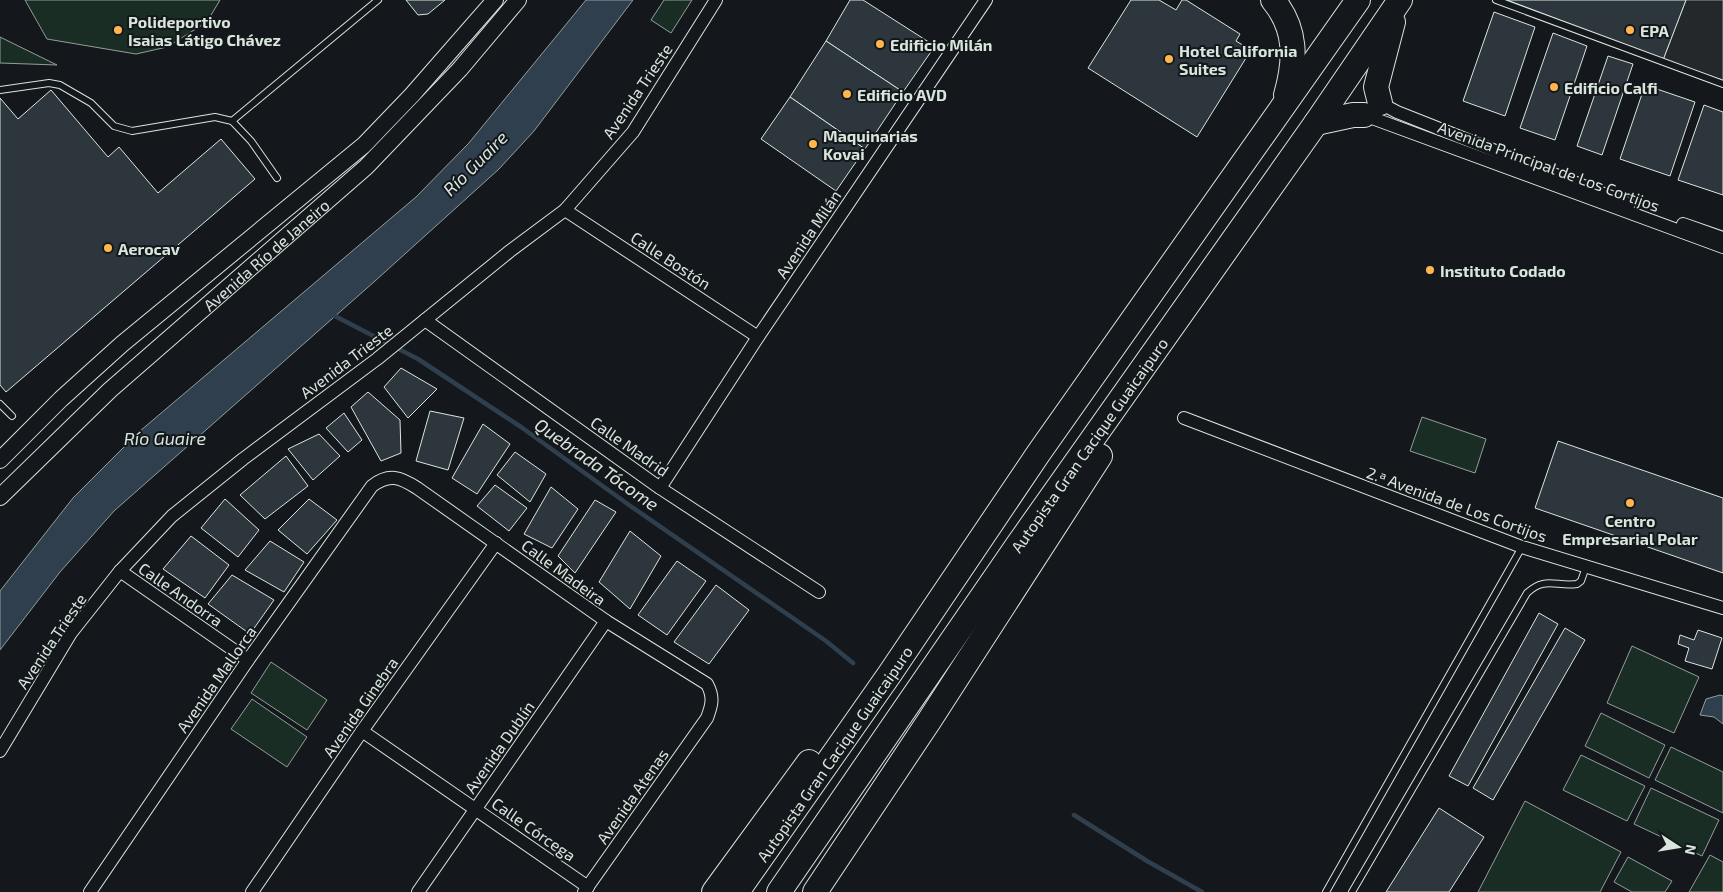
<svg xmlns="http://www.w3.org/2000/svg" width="1723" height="892" viewBox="0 0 1723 892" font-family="'Exo 2',sans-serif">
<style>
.green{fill:#1a2d24;stroke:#939e99}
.parking{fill:#24282b;stroke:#939e99}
.water{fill:#2f3f4d;stroke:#939e99}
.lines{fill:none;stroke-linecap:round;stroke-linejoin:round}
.stream{stroke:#2f3f4d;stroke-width:4.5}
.building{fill:#2c363c;stroke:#d8e6dc}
.service-casing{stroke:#d8e6dc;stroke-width:8}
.minor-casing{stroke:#d8e6dc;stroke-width:14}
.tertiary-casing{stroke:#d8e6dc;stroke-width:18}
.motorway-casing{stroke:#d8e6dc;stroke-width:26}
.service{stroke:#14181c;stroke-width:6}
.minor{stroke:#14181c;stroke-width:12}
.tertiary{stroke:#14181c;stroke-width:16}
.motorway{stroke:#14181c;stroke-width:24}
.poi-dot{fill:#ffb74d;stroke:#14181c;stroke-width:2}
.labels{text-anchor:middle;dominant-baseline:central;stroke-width:4;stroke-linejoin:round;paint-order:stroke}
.poi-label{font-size:16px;font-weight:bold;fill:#d8e6dc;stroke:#14181c;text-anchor:start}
.street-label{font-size:16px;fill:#d8e6dc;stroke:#14181c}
.water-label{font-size:18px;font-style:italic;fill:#d8e6dc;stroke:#14181c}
</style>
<rect width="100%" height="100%" fill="#14181c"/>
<g class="green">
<path d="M25,0H220L207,22L167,47L136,54L47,39Z"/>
<path d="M664,0H692L671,33L651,20Z"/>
<path d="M0,37L57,65L0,63Z"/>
<path d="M1422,417L1486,439L1475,473L1410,451Z"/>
<path d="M1632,646L1699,677L1674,733L1607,703Z"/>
<path d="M271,662L327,700L307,730L251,693Z"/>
<path d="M252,699L307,737L287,767L231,729Z"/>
<path d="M1601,713L1665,745L1649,778L1585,746Z"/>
<path d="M1671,747L1723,772V813L1655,780Z"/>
<path d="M1581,755L1645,786L1627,821L1563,790Z"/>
<path d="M1651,788L1719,820L1702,856L1634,824Z"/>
<path d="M1525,801L1621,852L1600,892H1478Z"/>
<path d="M1710,855L1723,862V892H1689Z"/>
<path d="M1628,857L1672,881L1665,892H1632L1614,882Z"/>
</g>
<path class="parking" d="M1686,0H1723V80L1663,60Z"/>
<g class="water">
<path d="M586,0H633L534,131L499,169L375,281L114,511L60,572L0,650V591L73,498L140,431L416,197L468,144Z"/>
<path d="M1720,695L1723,696V724L1714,717L1700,715L1706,699Z"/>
</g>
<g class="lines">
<g class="stream">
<path d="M331,314L418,359L521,427L629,505L826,641L853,663"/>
<path d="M1074,815L1147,861L1202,892"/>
</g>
</g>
<g class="building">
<path d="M406,0H445L428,14L418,15Z"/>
<path d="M850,0H863L935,46L903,92L826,41Z"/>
<path d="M1131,0H1159L1176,10L1182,0H1186L1240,34L1236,41L1251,50L1197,137L1088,68Z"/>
<path d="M1507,0H1686L1663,60Z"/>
<path d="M1494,12L1535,27L1505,116L1463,101Z"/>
<path d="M1553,33L1587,46L1555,140L1520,128Z"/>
<path d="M826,41L903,92L865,149L790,97Z"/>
<path d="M1608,56L1633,64L1602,155L1577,146Z"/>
<path d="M1645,85L1695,102L1670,176L1620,159Z"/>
<path d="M51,90L108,157L119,147L158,193L221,139L255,179L6,392L0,385V98L18,119Z"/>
<path d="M790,97L865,149L836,191L761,139Z"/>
<path d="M1704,105L1723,112V195L1678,180Z"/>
<path d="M401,368L437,389L408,418L384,387Z"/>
<path d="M368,392L400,420L401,453L381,461L351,407Z"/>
<path d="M430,411L464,418L448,470L416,461Z"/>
<path d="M344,413L362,440L348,452L326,428Z"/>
<path d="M483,424L510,444L477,494L452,478Z"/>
<path d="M319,434L340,456L313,480L288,449Z"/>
<path d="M1558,441L1723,498V573L1535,508Z"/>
<path d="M515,452L546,474L530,502L497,475Z"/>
<path d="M286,456L308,486L265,519L240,495Z"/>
<path d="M495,485L527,508L509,531L477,506Z"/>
<path d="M551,487L578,509L552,548L524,534Z"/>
<path d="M225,499L259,530L238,557L201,528Z"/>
<path d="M309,499L337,520L307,554L278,530Z"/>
<path d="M595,500L616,512L575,573L558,556Z"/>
<path d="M630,531L661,556L630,609L599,582Z"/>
<path d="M191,536L229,565L205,598L163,569Z"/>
<path d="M270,541L304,562L284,592L245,570Z"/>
<path d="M677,561L706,581L667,635L638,615Z"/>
<path d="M232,575L274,600L250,634L208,604Z"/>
<path d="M716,585L749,610L709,664L674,642Z"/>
<path d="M1539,613L1558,624L1468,786L1449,776Z"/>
<path d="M1565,628L1585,640L1493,800L1473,788Z"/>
<path d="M1698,630L1722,638L1712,669L1685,661L1689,648L1678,644L1680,635L1694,640Z"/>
<path d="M1439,808L1484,837L1449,892H1386Z"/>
</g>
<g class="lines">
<g class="service-casing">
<g id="service">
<path d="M1496,0L1723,84"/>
<path d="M0,90L49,83L60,85L91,103L114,126L132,131L215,117L232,121L251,141L277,178"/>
<path d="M232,121L378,0"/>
<path d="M0,404L12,416"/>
<path d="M1326,892L1522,547"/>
<path d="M1352,892L1527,593C1545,576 1556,587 1577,584L1581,581L1586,567"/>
</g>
</g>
<g class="minor-casing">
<g id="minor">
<path d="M1380,103L1397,112L1629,204"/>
<path d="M1364,115L1723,247"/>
<path d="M565,210L758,337"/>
<path d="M1683,224L1723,238"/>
<path d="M425,320L660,488L819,592"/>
<path d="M1184,418L1522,547L1723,608"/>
<path d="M660,488L758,337L986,0"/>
<path d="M120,571L248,660"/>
<path d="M362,731L588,887"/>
<path d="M0,751L71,633L120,571L172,516L243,459L377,359L510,251L565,210L633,132L716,0"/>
<path d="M90,892L248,660L372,486C389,473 400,477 417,488L606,621L707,684C714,697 712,705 707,718L584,892"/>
<path d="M252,892L362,731L496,543"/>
<path d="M418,892L606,621"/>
</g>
</g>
<g class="tertiary-casing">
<g id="tertiary">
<path d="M0,460L61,399L122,344L364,145L412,95L495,0"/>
<path id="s1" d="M0,497L110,390L366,167L460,69L518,0"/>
</g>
</g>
<g class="motorway-casing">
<g id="motorway">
<path d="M1273,0C1297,29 1296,60 1286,95"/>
<path d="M1380,103L1376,87L1393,22"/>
<path d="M1316,123L1353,115H1364"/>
<path d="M714,892L809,762"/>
<path id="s2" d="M737,892L889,675L1038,454L1358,0"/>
<path id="s3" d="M779,892L1019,543L1316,123L1400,0"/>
<path d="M815,892L929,721L1100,456"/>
</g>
</g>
<use href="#service" class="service"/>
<use href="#minor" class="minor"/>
<use href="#tertiary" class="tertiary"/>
<use href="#motorway" class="motorway"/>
</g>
<g class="poi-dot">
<circle cx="118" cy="30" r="5"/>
<circle cx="1630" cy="30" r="5"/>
<circle cx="880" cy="44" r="5"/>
<circle cx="1169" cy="59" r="5"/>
<circle cx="1554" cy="87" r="5"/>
<circle cx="847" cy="94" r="5"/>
<circle cx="813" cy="144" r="5"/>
<circle cx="108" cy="248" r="5"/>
<circle cx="1430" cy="270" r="5"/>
<circle cx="1630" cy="503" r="5"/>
</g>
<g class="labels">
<g class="poi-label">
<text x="128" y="21">Polideportivo<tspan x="128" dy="18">Isaias Látigo Chávez</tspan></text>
<text x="1640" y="30">EPA</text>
<text x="890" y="44">Edificio Milán</text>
<text x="1179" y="50">Hotel California<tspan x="1179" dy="18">Suites</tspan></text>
<text x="1564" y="87">Edificio Calfi</text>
<text x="857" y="94">Edificio AVD</text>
<text x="823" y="135">Maquinarias<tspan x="823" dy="18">Kovai</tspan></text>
<text x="118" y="248">Aerocav</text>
<text x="1440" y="270">Instituto Codado</text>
<text x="1630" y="520" text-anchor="middle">Centro<tspan x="1630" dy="18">Empresarial Polar</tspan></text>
</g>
<g class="street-label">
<text transform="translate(637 91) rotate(-56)">Avenida Trieste</text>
<text transform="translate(1549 166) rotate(20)">Avenida Principal de Los Cortijos</text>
<text transform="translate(808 234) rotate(-56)">Avenida Milán</text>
<text stroke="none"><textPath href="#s1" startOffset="360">Avenida Río de Janeiro</textPath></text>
<text transform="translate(671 260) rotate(33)">Calle Bostón</text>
<text transform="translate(346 361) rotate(-37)">Avenida Trieste</text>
<text stroke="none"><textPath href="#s3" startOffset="544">Autopista Gran Cacique Guaicaipuro</textPath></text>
<text transform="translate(630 446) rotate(35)">Calle Madrid</text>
<text transform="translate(1457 504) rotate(20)">2.ª Avenida de Los Cortijos</text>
<text transform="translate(564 572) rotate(36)">Calle Madeira</text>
<text transform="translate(181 594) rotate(35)">Calle Andorra</text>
<text transform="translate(51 641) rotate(-56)">Avenida Trieste</text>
<text transform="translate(216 679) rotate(-55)">Avenida Mallorca</text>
<text transform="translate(360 707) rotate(-55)">Avenida Ginebra</text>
<text transform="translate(499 747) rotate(-55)">Avenida Dublín</text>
<text stroke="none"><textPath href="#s2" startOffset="169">Autopista Gran Cacique Guaicaipuro</textPath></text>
<text transform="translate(632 796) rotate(-55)">Avenida Atenas</text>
<text transform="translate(534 829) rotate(35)">Calle Córcega</text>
</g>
<g class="water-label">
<text transform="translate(475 163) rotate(-45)">Río Guaire</text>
<text x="165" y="438">Río Guaire</text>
<text transform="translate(597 464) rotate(35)">Quebrada Tócome</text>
</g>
</g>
<g transform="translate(1678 847) rotate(102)" stroke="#14181c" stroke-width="4" paint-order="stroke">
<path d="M0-4L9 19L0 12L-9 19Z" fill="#d8e6dc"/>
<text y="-8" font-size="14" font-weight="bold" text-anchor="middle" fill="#d8e6dc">N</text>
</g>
</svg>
